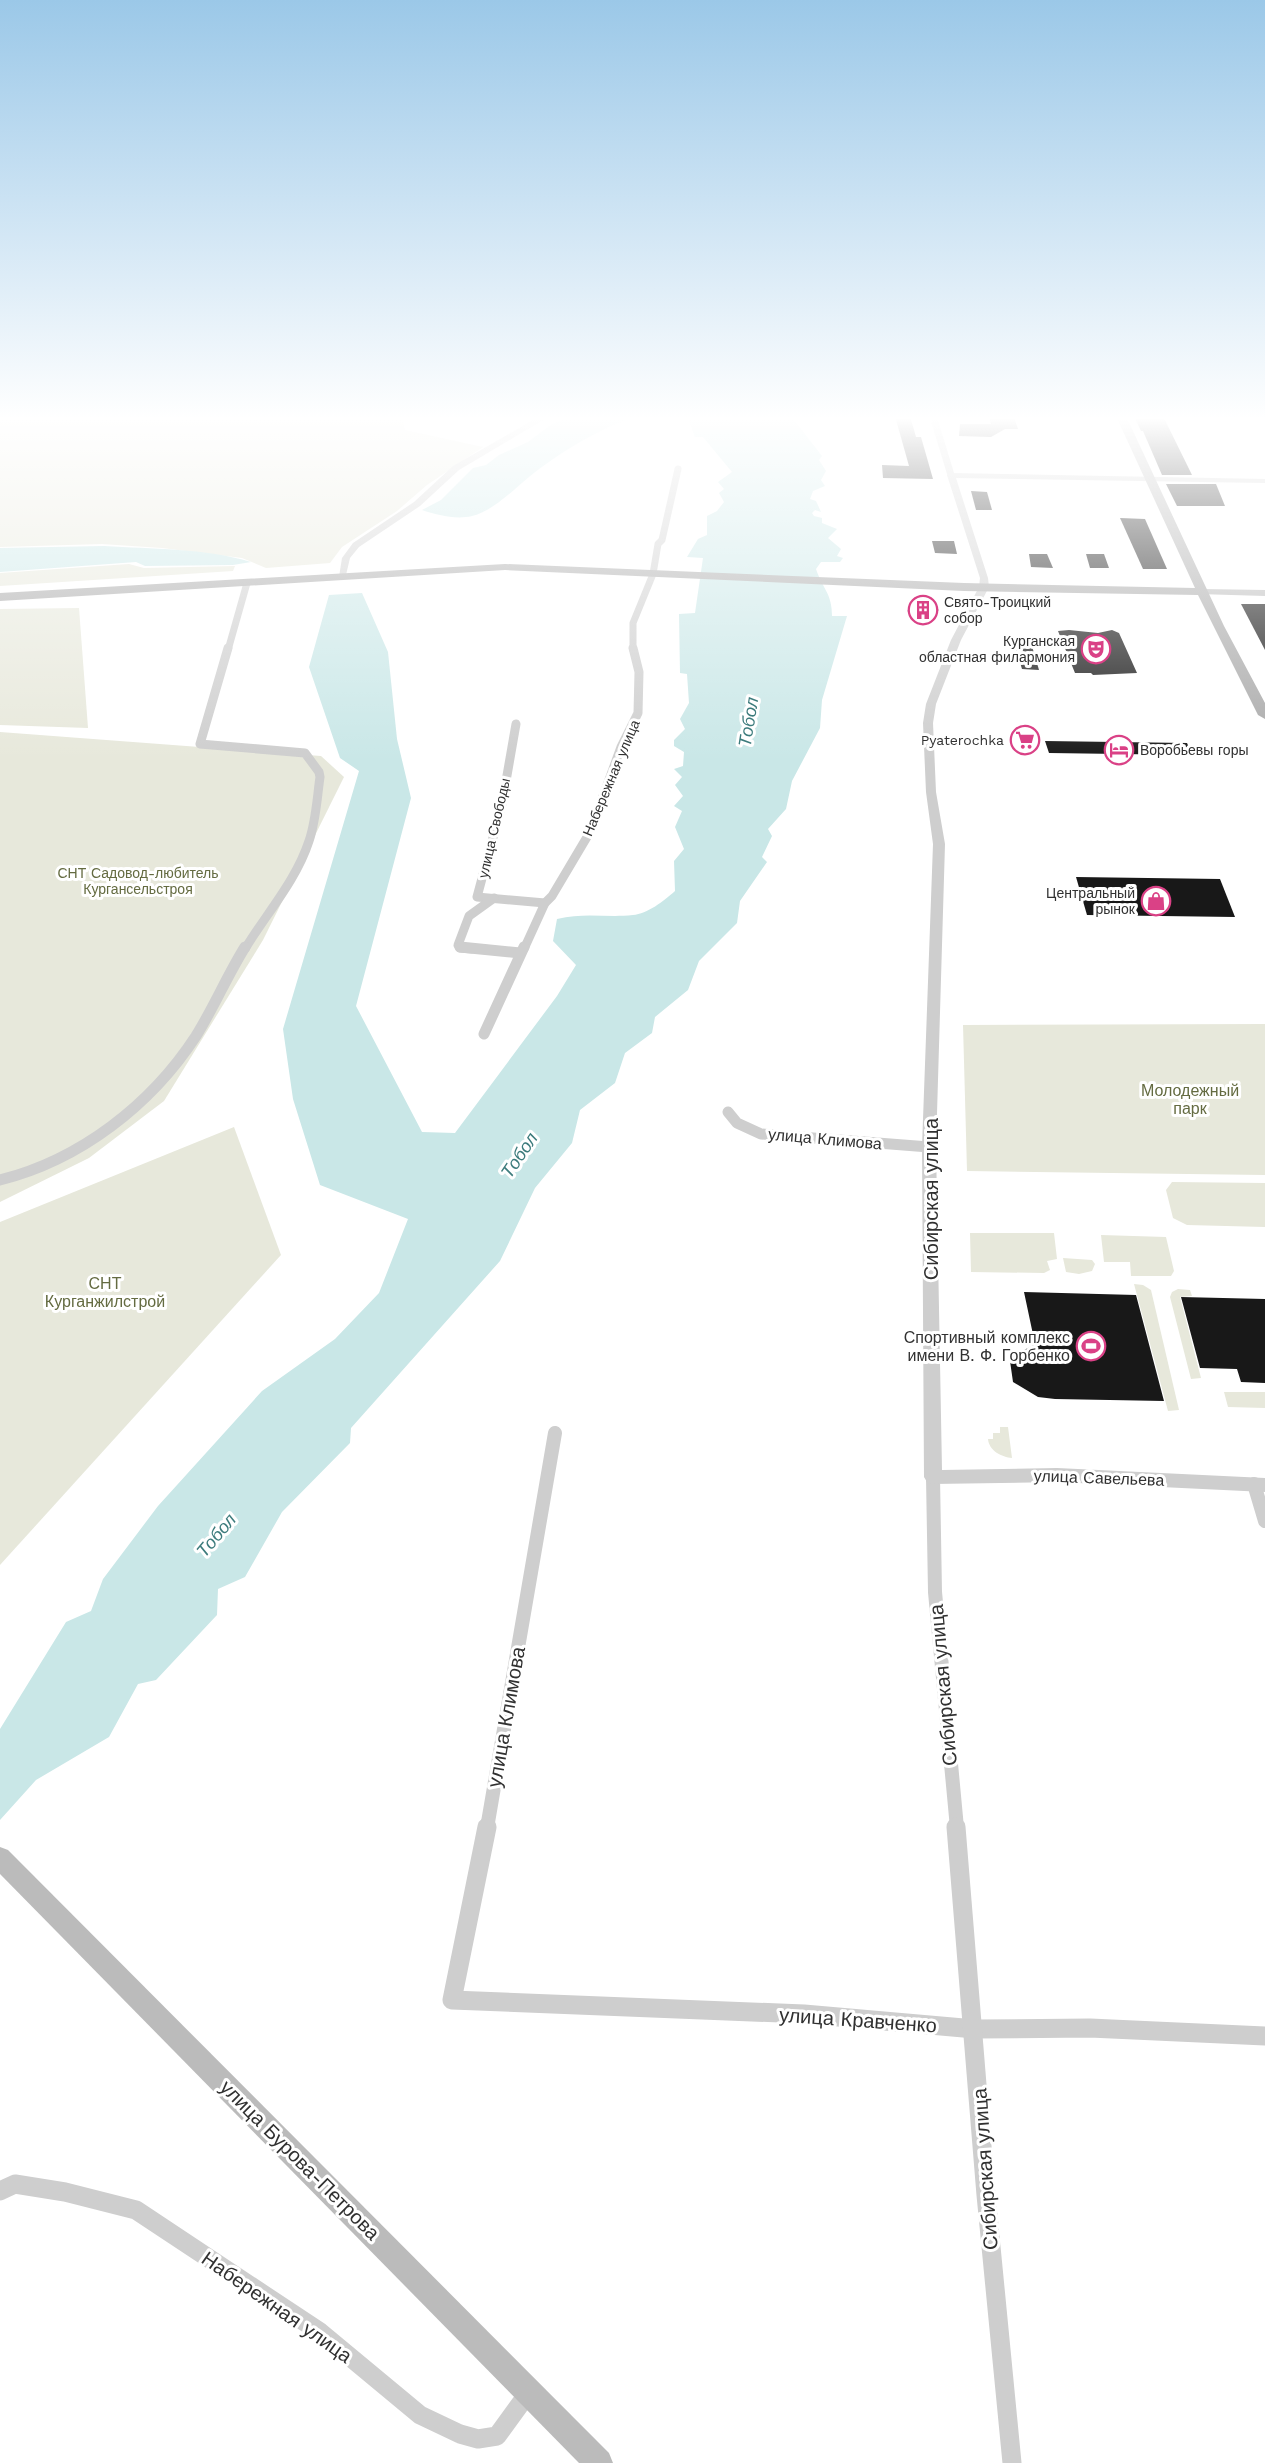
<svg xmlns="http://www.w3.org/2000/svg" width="1265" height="2463" viewBox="0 0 1265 2463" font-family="'Work Sans',sans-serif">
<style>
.green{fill:#e7e8db}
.water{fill:#c9e7e7}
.building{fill:#181818}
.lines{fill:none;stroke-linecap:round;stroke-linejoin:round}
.minor-far4{stroke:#cecece;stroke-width:7}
.minor-far3{stroke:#cecece;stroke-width:9}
.minor-far2{stroke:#cecece;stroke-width:11}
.minor-far1{stroke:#cecece;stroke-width:14}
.minor{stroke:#cecece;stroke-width:19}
.tertiary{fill:#cecece;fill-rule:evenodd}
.secondary{fill:#bbb;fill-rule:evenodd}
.primary{fill:#a9a9a9;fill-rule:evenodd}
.labels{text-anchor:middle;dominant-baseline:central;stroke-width:6;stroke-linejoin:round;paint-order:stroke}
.far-poi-label{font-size:14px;fill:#313131;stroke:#fff;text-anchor:end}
.far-street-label{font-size:14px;fill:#313131;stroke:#fff}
.far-park-label{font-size:14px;fill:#646b41;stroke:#fff}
.park-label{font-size:16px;fill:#646b41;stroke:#fff}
.street-label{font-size:16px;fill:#313131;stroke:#fff}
.poi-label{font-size:16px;fill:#313131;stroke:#fff;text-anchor:end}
.water-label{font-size:18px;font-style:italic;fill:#3c7b7c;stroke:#fff}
.near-street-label{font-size:20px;fill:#313131;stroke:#fff}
</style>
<rect width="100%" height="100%" fill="#fff"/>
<g class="green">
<path d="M0,416H402L405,430L483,447L427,485L397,511L342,547L330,563L266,568L242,558L162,548L102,544L0,547Z"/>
<path d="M129,564L144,568L235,566L233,571L0,586V573Z"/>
<path d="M79,608L88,728L0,725V609Z"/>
<path d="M0,732L321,756L344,777L263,940L164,1101L89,1158L0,1202Z"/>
<path d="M1265,1024V1175L967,1171L963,1025Z"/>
<path d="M234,1127L281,1255L0,1565V1222Z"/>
<path d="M1172,1182L1265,1183V1227L1187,1225L1173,1218L1166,1190Z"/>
<path d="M970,1233H1054L1057,1259L1047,1261L1050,1270L1044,1273L971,1272Z"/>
<path d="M1101,1235L1166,1237L1174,1271L1171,1276H1131L1130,1262H1104Z"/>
<path d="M1063,1258L1092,1260L1095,1264L1092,1271L1079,1274L1066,1272Z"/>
<path d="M1134,1284L1143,1285L1151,1290L1179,1410L1168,1411Z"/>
<path d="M1178,1289L1190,1290L1192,1296L1180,1297L1201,1378L1191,1379L1170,1297L1172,1292Z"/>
<path d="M1224,1392H1265V1408L1228,1407Z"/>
<path d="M1000,1427H1008L1012,1458C1002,1457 989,1451 988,1439H993V1433H1000Z"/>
</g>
<g class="water">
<path d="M572,416H641C608,422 556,455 529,477C512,491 493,511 472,516C456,520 437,515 422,510L441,500L473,468L486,465L499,455L528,442L552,424Z"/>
<path d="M687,416H789L794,420L822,456L819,460L826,471L821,480L825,486L813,491L810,499L816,501L821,512L815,510L812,513L814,516L822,518V523L837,529L828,538L841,549L837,556L843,558L840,562H821L816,569C823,590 832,593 832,616H847L822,700L820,728L792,781L786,809L768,829L772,836L762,857L767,862L740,901L737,923L699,961L688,990L655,1017L652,1033L625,1053L615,1083L580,1110L572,1143L535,1188L500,1261L351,1428L350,1443L282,1512L245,1577L218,1589L217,1615L156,1680L138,1684L109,1737L36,1780L0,1820V1729L66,1622L91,1611L103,1579L158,1506L262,1391L335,1339L379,1293L408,1219L320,1185L293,1099L283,1029L359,771L340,758L309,667L329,595L362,593L388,652L397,739L411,798L356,1006L422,1132L455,1133L557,996L576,965L553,941L557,919C586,912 606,918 633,915C647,914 664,901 675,891L674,861L684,849L675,827L682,811L674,806L683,796L675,785L682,777L674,769L683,766L684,752L674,746V740L685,729L680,719L689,703L687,674L680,673L679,614L695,613L703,558L687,557L698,539L707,535V516L717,511L724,502L719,493L724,489L718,482L732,472L703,437H695Z"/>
<path d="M104,546C152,549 205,548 251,562L233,565L145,566L136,562L0,572V548Z"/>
</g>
<g class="building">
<path d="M895,416H910L916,437H921L933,479L883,478L882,465L909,466Z"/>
<path d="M1134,416H1163L1192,475H1162L1143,431H1141Z"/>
<path d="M989,417H1014L1018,429H1005L991,437L959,436L960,424H991Z"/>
<path d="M1166,484H1216L1225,506H1177Z"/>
<path d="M971,491L987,492L992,510H976Z"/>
<path d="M1120,518L1145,519L1167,569H1143Z"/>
<path d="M932,541H954L957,554L935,553Z"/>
<path d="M1029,554H1047L1053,568L1031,567Z"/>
<path d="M1086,554H1104L1109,568H1090Z"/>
<path d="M924,603L939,610L923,617L907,611Z"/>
<path d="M1241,604H1265V650Z"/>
<path d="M1069,630L1098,633L1112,630L1119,633L1137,673L1093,675L1091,673H1075L1058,631Z"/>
<path d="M1012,636H1029L1039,670L1022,669Z"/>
<path d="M1045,741L1187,743L1192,755L1049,753Z"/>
<path d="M1076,877L1220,879L1235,917L1087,915Z"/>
<path d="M1024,1292L1136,1295L1164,1401L1055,1399L1038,1397L1013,1382L1010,1361L1019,1353L1035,1344Z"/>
<path d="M1181,1297L1265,1299V1383L1241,1382L1237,1369L1200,1368Z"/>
</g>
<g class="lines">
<g class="minor-far4">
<path d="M933,416L951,475"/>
<path d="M228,650L247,583"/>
<path d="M633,650V623L653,574L658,544L662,540L678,469"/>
</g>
<g class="minor-far3">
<path d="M228,648L200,744L305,753L319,772L320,777C317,798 316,821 309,841C296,881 266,914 245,949"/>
<path d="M516,724L502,804L477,897L545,903"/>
<path d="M472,949L460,948L458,945L469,916L494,898"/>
<path d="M524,949L545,903L552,896L590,832L621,747L638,713L639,672L633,648"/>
</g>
<g class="minor-far2">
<path d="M460,947L520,953"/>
<path d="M484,1034L524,947"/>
<path d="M728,1112L737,1123L761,1134L929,1147"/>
<path d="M0,1180C80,1160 151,1105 196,1036C214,1007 227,976 245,947"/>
</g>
<g class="minor-far1">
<path d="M933,1477L935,1592L957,1828"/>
<path d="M1254,1484L1265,1521"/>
<path d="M487,1828L555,1433"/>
</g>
<g class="minor">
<path d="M487,1827L452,2000L804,2014L975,2029L1090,2028L1265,2036"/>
<path d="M956,1827L986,2195L1012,2463"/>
<path d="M0,2191L15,2184L65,2192L136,2210L320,2332L420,2415L460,2434L478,2439L497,2436L529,2392"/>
</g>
<g class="tertiary">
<path d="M540,416H550L459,470L420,506L359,547L350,558L346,575L339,577L342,558L353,543L414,502L453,466Z"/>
<path d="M951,473L1265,479V483L956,478L988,578L989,587L961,640L936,704L933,723L936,792L945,844L936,1147L942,1470L1057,1468L1265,1478V1492L1057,1482L933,1484L927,1482L924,1477L922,1147L933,844L926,792L923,723L926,704L951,640L979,587L980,578L947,475Z"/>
</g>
<g class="secondary">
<path d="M1202,589L1265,590V596L1198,594V590Z"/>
<path d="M0,1847L8,1850L609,2453L613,2463H579L0,1874Z"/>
</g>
<path class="primary" d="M1116,416H1126L1224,626L1265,703V719L1258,715L1198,595L964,591L505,570L0,601V593L505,564L964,583L1195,588Z"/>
</g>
<linearGradient id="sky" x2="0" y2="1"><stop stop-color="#9bc8e8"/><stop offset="0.55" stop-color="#fff"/><stop offset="1" stop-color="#fff" stop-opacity="0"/></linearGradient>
<rect width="1265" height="761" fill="url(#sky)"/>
<defs>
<g id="building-ring" transform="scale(1.5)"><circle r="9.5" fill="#fff" stroke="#da4186" stroke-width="1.5"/><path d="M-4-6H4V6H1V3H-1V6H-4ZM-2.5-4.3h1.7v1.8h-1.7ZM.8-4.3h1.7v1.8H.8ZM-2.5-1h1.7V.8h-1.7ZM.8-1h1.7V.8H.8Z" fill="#da4186"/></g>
<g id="theatre-ring" transform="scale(1.5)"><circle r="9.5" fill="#fff" stroke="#da4186" stroke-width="1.5"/><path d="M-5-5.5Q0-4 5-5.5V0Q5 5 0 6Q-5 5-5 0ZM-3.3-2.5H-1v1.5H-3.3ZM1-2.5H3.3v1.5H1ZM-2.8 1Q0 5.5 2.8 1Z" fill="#da4186"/></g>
<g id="supermarket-ring" transform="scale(1.5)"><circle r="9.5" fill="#fff" stroke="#da4186" stroke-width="1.5"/><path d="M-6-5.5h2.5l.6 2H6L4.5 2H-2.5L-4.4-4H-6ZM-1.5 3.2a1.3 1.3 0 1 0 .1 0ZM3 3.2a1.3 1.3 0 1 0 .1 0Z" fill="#da4186"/></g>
<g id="hotel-ring" transform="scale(1.5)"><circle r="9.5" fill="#fff" stroke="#da4186" stroke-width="1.5"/><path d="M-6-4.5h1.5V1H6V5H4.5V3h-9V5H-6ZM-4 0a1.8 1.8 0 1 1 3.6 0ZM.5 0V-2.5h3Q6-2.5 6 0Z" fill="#da4186"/></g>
<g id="shop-ring" transform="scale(1.5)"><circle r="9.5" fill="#fff" stroke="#da4186" stroke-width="1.5"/><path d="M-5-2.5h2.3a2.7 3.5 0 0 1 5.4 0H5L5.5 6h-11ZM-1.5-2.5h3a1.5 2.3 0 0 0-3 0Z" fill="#da4186"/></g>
<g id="stadium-ring" transform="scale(1.5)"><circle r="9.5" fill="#fff" stroke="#da4186" stroke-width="1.5"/><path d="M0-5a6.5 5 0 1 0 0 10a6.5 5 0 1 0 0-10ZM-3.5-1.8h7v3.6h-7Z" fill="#da4186"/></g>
</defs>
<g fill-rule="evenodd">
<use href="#building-ring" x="923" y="610"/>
<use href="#theatre-ring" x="1096" y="649"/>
<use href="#supermarket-ring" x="1025" y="740"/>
<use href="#hotel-ring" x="1119" y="750"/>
<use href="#shop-ring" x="1156" y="901"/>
<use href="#stadium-ring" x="1091" y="1346"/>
</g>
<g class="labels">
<g class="far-poi-label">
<text x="944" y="602" text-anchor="start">Свято-Троицкий<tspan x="944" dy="16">собор</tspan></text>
<text x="1075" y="641">Курганская<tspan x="1075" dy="16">областная филармония</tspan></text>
<text x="1004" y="740">Pyaterochka</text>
<text x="1140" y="750" text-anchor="start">Воробьевы горы</text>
<text x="1135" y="893">Центральный<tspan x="1135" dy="16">рынок</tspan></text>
</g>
<g class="far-street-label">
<text transform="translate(611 778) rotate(-67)">Набережная улица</text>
<text transform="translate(494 828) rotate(-77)">улица Свободы</text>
</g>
<g class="far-park-label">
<text x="138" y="873">СНТ Садовод-любитель<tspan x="138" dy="16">Кургансельстроя</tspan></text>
</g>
<g class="park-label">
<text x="1190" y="1090">Молодежный<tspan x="1190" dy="18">парк</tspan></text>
<text x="105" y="1283">СНТ<tspan x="105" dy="18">Курганжилстрой</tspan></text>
</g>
<g class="street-label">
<text transform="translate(825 1139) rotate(5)">улица Климова</text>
<text transform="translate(1099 1478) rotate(2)">улица Савельева</text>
</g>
<g class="poi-label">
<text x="1070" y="1337">Спортивный комплекс<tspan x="1070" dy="18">имени В. Ф. Горбенко</tspan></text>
</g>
<g class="water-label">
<text transform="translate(748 722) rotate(-81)">Тобол</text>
<text transform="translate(519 1155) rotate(-56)">Тобол</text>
<text transform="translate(216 1535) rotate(-50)">Тобол</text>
</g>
<g class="near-street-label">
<text transform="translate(931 1199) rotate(-90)">Сибирская улица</text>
<text transform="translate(943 1685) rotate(-95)">Сибирская улица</text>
<text transform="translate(506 1717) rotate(-80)">улица Климова</text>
<text transform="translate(858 2020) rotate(4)">улица Кравченко</text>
<text transform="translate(300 2160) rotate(45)">улица Бурова-Петрова</text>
<text transform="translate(985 2169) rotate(-94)">Сибирская улица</text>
<text transform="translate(277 2307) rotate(35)">Набережная улица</text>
</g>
</g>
</svg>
